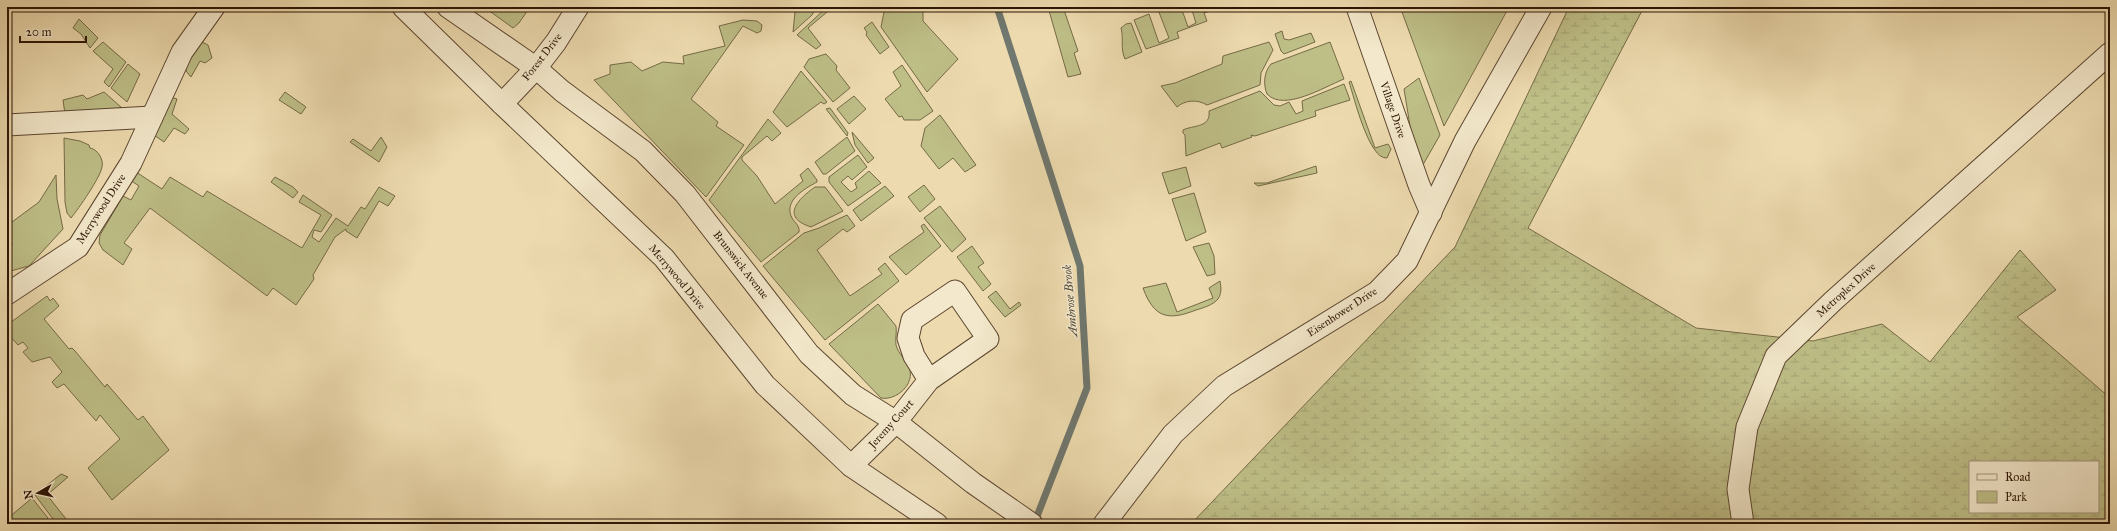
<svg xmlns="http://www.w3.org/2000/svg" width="2117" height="531" viewBox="0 0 2117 531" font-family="'IM FELL Great Primer',serif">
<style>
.green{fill:#bebe87;stroke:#756a46}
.wetland{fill:url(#wetland-marsh);stroke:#756a46;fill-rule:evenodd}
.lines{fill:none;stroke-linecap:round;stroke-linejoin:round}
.stream{stroke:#6f776e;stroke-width:7}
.minor-casing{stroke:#5c4630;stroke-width:23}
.minor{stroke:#f3e8cb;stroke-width:21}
.labels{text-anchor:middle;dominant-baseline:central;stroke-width:3;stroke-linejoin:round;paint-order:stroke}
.street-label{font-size:11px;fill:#2c1505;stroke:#f3e8cb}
.water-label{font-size:12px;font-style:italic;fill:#534e42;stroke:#f3e8cb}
</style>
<defs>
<pattern id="wetland-marsh" width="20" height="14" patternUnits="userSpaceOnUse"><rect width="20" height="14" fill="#bebe87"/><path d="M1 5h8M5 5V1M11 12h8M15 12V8" fill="none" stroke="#a3a273"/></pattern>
</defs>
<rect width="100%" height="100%" fill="#eddbaf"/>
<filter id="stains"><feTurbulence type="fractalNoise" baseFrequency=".005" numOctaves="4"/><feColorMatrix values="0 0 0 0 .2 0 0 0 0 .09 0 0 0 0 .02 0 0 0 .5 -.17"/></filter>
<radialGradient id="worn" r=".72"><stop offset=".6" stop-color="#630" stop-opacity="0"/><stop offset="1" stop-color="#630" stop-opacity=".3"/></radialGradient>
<g class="green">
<path d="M484,7H530L519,23L513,28Z"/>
<path d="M816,7L812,15L793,32L795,12Z"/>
<path d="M827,7H833L808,28L821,45L816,49L797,35Z"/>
<path d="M885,7H923V21L958,59L927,92L881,27Z"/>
<path d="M1048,7H1063L1078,51L1074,53L1081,74L1068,77Z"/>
<path d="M1157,7H1181L1188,27L1196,23L1191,7H1221L1204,13L1207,21L1177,32L1179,38L1146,49L1134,20L1149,14L1159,43L1169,38Z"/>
<path d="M1414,7H1509L1444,126L1402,12Z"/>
<path d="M79,19L98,38L90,48L81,34L73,28Z"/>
<path d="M743,20L757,21L762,25L761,31L757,33L743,26L691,99L718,122L716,126L744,145L706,197L594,80L610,74V65L631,62L642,71L663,62L684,64L683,56L725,46L719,26Z"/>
<path d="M872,22L889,47L880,54L866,35L867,32L864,28Z"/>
<path d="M1131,23L1142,52L1125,59C1120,48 1124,40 1121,28L1126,24Z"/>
<path d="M1282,31L1284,39L1289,40L1311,33L1315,42L1284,54L1281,51L1275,34Z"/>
<path d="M103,42L126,62L109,87L104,82L113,69L93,51Z"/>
<path d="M202,42L208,45L212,58L205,63L200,61L191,77L186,71L187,61Z"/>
<path d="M1269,42L1273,50L1261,73L1260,85L1207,105C1197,99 1185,100 1177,107L1161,86L1175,83L1222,64L1223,56Z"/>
<path d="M1330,42L1344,79C1324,87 1284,112 1267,94C1263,84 1264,72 1271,64Z"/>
<path d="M826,54L837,66L836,70L850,88L833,102L804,67L809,59Z"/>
<path d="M128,64L140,74L127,102L111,88Z"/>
<path d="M902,65L933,111L920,120H904L902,116L899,117L885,99L901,86L893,72Z"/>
<path d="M801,71L827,102L824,104L821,102L787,127L773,112Z"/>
<path d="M1419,78L1440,135L1420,170L1417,169L1404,89Z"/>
<path d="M1351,81L1375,148L1388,144L1391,149L1387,158C1369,160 1354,97 1349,82Z"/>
<path d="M1344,84L1350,100L1315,111L1316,116L1255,136L1251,135L1252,137L1222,148L1220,143L1186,156L1185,135L1183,133V130C1193,125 1211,128 1209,111L1260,91L1274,105L1280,106L1289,102L1296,114L1303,111L1302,101Z"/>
<path d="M104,92L122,108L65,114L63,100L83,95L87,99Z"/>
<path d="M285,92L306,107L301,114L279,100Z"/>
<path d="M854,96L866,109L849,124L837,109Z"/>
<path d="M171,97L177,99L172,114L189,129L185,134L174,128L164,142L151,133Z"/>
<path d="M830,108L848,133L847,136L826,109Z"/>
<path d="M940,115L976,165L965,172L953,158L939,169L921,146L925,128Z"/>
<path d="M768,119L781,133L772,141L767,136L742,157V160L757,176L775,204L803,181L800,175L808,168L817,180V182C804,189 783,201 792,218C795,223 800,226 799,232L761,262L709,200Z"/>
<path d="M852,132L874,158L868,163L855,145Z"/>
<path d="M381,137L387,147L379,162L350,142L353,139L371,151Z"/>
<path d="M847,137L855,151L826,174H823L815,162Z"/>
<path d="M64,138L80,141L89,145L90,148C97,149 104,159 102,167C100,178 79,208 71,218L67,213L65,202Z"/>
<path d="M858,155L867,167L852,180L848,176L841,182L851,192L857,188L855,183L869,171L881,183L848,206L829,182V177Z"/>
<path d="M1316,166L1317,173L1258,186L1254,183H1267Z"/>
<path d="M1186,167L1191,186L1169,194L1162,173Z"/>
<path d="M136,172L162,189L170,177L203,197L207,191L302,248L321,215L299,202L303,195L332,215L321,232L314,230L312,237L319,242L336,218L348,226L361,207L365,209L379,187L395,196L388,206L379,201L357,238L346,231V229L335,237L313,275L314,279L296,305L273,288L267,296L150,208L124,243L132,249L123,265L103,250L99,243L100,235L123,196L131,200L139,186L130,180Z"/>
<path d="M56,175L57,199L63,229L29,266L7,272V254L12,245L8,225L39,202Z"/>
<path d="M275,177L293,187L298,192L293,198L271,182Z"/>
<path d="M924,185L935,199L920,212L908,197Z"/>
<path d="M885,186L894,196L861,221L853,210Z"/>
<path d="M815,187H825L843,211L811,227C780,217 798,199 815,187Z"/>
<path d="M1194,193L1206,232L1186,241L1172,199Z"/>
<path d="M940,206L966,239L952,252L924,218Z"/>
<path d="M847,215L855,226L847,232L843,229L817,250L850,296L882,274L878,269L885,263L899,281L825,340L763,266L804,233L819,228Z"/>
<path d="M924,224L941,246L906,275L889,257L924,232L921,226Z"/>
<path d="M1209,243L1214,256L1215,274L1207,276L1193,247Z"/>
<path d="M972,246L984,263L978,267L991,284L983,291L957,257Z"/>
<path d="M1220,281C1221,287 1222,293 1218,299C1213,305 1203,308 1196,310C1168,321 1154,318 1143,288L1166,283L1177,312L1213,298L1209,288Z"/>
<path d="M996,291L1010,309L1019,302L1021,305L1005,317L988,297Z"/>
<path d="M47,296L50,301L53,298L59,306L44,319L69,349L72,348L75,351L105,387L107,384L138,420L143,416L169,450L112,500L88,468L120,439L100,415L96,421L64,384L57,388L52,382L62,372L50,357L32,362L23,352L28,348L23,342L18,345L8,334L7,335V325Z"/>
<path d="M878,304L896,326C897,332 895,339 896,345C898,353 905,359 909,367C916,384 896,401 881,398L829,344Z"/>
<path d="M61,474L68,477L47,495L70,524H54L56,520L53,519L35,495Z"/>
<path d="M32,498L48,518C44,526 36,524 28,524L24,519L19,524H7V519Z"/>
</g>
<path class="wetland" d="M1569,7H1644L1528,228L1696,328L1813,341L1882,324L1930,362L2020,250L2056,290L2017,317L2110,398V524H1191L1455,247ZM1970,462H2098V512H1970Z"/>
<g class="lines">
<path class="stream" d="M997,7L1080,266L1087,388L1034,524"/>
<g class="minor-casing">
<g id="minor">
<path d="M403,7L502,104L664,258L765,385L851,466L937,524"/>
<path d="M448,7L536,68L562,91L643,151L685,194L809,354L853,395L896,422L973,483L1032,524"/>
<path d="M1357,7L1419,185L1431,213"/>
<path d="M502,104L536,68L556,42L578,7"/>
<path d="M7,125L152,117"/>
<path d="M7,294L78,247L131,163L182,52L214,7"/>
<path d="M851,466L896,422L929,380L988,339L955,291L912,320L908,338L914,356L929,380"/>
<path d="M1104,524L1173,434L1224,386L1377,292L1407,261L1465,141L1541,7"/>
<path d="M1743,524L1738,489L1747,427L1776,356L1833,301L2110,53"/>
</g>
</g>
<use href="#minor" class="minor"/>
</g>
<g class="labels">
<g class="street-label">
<text transform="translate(542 57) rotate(-52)">Forest Drive</text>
<text transform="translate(1393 110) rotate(71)">Village Drive</text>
<text transform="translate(101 209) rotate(-57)">Merrywood Drive</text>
<text transform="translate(741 265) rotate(52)">Brunswick Avenue</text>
<text transform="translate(677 277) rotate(50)">Merrywood Drive</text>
<text transform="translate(1846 290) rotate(-42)">Metroplex Drive</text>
<text transform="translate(1342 312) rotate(-33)">Eisenhower Drive</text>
<text transform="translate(891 424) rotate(-48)">Jeremy Court</text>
</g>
<g class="water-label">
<text transform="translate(1070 301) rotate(-95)">Ambrose Brook</text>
</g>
</g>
<rect width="2117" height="531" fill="none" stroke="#eddbaf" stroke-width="24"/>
<rect x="8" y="8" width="2101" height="515" fill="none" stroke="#2c1505" stroke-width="2"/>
<rect x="12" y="12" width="2093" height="507" fill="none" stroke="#2c1505"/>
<rect x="1969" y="461" width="130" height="52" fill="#f3e8cb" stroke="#a3947c"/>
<rect x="1977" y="474" width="20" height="6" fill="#f3e8cb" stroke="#a3947c"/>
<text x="2005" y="481" font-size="12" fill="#2c1505">Road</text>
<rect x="1977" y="491" width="20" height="12" fill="#bebe87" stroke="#a3947c"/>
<text x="2005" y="501" font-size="12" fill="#2c1505">Park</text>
<g transform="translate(38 493) rotate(261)" stroke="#f3e8cb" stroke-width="3" paint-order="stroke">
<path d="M0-3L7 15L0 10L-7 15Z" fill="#2c1505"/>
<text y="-6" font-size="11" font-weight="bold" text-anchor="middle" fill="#2c1505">N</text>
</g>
<path d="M20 36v6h66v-6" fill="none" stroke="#2c1505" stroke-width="2"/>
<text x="26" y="36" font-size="12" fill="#2c1505" stroke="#f3e8cb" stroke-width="3" paint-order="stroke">20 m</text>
<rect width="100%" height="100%" filter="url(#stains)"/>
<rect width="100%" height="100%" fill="url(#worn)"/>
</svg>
